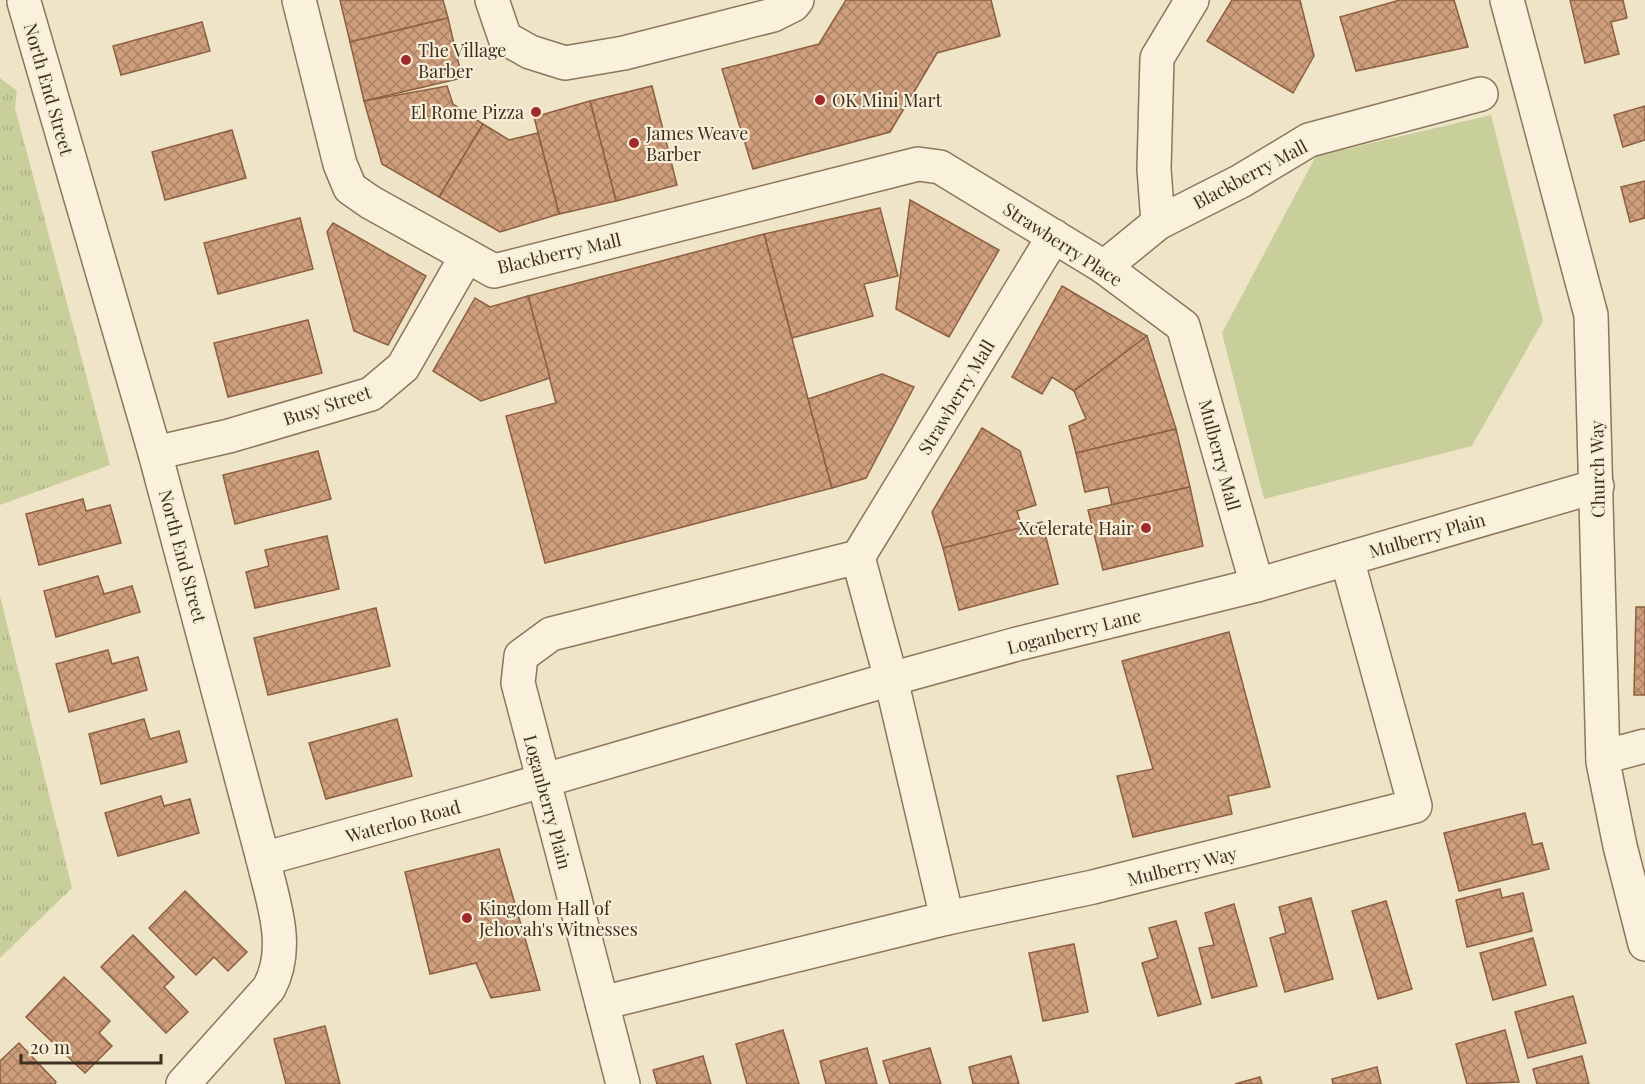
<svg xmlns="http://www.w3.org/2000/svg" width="1645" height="1084" viewBox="0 0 1645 1084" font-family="'Playfair Display',serif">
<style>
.grass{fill:url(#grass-tufts)}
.green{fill:#c9cf9b}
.building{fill:url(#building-cross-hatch);stroke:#8d5f41;stroke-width:1.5}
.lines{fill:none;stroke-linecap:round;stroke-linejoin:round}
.minor-casing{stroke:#8d765c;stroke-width:36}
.minor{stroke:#faf1dc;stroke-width:33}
.poi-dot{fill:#9e2a2b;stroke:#f7eed8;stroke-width:2}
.labels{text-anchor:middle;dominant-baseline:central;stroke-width:4.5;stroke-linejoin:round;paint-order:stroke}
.poi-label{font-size:18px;fill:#3d2e20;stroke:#f7eed8;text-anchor:start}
.street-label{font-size:18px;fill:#3d2e20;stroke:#f7eed8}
</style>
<defs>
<pattern id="grass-tufts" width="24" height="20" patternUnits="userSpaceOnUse" patternTransform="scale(1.5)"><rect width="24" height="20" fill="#c9cf9b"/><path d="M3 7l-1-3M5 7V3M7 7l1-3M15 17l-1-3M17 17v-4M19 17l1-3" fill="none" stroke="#aeb285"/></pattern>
<pattern id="building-cross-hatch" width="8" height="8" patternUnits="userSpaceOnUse" patternTransform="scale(1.5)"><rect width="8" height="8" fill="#cf9f7d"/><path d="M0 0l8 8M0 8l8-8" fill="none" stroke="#a98266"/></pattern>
</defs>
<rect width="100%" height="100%" fill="#f0e4c8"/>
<g class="grass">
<path d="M0,78L17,91L15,108L110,465L0,505Z"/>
<path d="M0,596L72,888L0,958Z"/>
</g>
<path class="green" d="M1491,115L1543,321L1472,446L1264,499L1222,333L1316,156Z"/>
<g class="building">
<path d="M340,0H443L448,18L350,42Z"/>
<path d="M846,0H991L1000,36L937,53L890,132L753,169L722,69L819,44Z"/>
<path d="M1232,0H1300L1314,56L1293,93L1207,41Z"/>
<path d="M1400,0H1454L1468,47L1356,71L1340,17Z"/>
<path d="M1570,0H1623L1627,18L1611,22L1619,54L1585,63Z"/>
<path d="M448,18L462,78L364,101L350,42Z"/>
<path d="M202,22L210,51L121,75L113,46Z"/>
<path d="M447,86L453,104L483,124L439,197L382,164L364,101Z"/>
<path d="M652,86L677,185L616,201L590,101Z"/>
<path d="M590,101L616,201L559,214L534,117Z"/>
<path d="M1645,106V140L1623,147L1614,115Z"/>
<path d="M483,124L509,140L538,133L559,214L500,232L439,197Z"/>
<path d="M232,130L246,178L165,200L152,152Z"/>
<path d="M1645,181V218L1630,222L1621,187Z"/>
<path d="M910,200L999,250L949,337L896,309Z"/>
<path d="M880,208L898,276L864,284L873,316L792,338L764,234Z"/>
<path d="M300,218L313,269L218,294L204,243Z"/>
<path d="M333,223L426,276L388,345L354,331L327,232Z"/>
<path d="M764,234L832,488L545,563L506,416L556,403L528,296Z"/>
<path d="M1062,286L1147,336L1074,391L1052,377L1042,394L1012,377Z"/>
<path d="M528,296L550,378L481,401L433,371L475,298L490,307Z"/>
<path d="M308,320L322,373L228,397L214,343Z"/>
<path d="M1147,336L1176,429L1076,453L1069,426L1086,419L1074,391Z"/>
<path d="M882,374L914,387L866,478L832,488L808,399Z"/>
<path d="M982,428L1020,451L1036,505L1017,511L1022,528L943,548L932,512Z"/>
<path d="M1176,429L1190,487L1112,505L1108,487L1085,492L1076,453Z"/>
<path d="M318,451L331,499L235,524L223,475Z"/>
<path d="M1190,487L1203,546L1103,570L1088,510Z"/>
<path d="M83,499L86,511L110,505L121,543L39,565L26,514Z"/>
<path d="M1042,522L1058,584L959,610L943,548Z"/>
<path d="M327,536L339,589L255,608L246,572L269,566L265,550Z"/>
<path d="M98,576L104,594L132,586L140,612L56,637L44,591Z"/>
<path d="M1636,607H1645V695H1634Z"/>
<path d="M376,608L390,666L268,695L254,638Z"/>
<path d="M1229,632L1270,787L1228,796L1232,814L1133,837L1117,776L1153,769L1122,661Z"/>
<path d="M108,650L112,664L138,657L147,690L69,712L56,664Z"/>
<path d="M144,719L150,739L179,731L187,762L101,784L89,734Z"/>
<path d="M397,719L412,776L326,799L309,743Z"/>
<path d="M161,796L164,806L190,799L199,833L118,856L105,813Z"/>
<path d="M1525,813L1533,845L1542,843L1549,869L1459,891L1444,833Z"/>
<path d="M499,849L540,990L491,998L476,963L430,974L405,872Z"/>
<path d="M1500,889L1502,898L1523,893L1532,931L1467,947L1456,900Z"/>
<path d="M185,891L247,952L228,971L214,957L196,975L149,928Z"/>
<path d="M1311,898L1333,979L1285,992L1270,938L1286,933L1279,907Z"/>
<path d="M1386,901L1412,989L1378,999L1352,911Z"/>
<path d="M1234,904L1257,986L1212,998L1199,948L1214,945L1205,913Z"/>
<path d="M1176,921L1201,1004L1158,1016L1142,963L1158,958L1149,928Z"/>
<path d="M133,935L174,977L164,987L188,1012L166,1033L101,967Z"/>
<path d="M1533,938L1546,985L1493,1000L1480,953Z"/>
<path d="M1074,944L1088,1012L1043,1021L1029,953Z"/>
<path d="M64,977L110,1021L99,1033L112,1046L85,1073L26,1017Z"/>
<path d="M1573,996L1586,1043L1528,1058L1515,1012Z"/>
<path d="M325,1026L340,1084H286L274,1039Z"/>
<path d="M783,1030L799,1084H747L736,1044Z"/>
<path d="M1505,1030L1519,1082L1467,1084L1456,1044Z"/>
<path d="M19,1043L56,1082L55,1084H0V1061Z"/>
<path d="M867,1048L877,1084H826L820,1061Z"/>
<path d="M930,1048L941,1084H890L883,1061Z"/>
<path d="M703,1056L711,1084H657L653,1070Z"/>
<path d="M1011,1056L1019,1084H973L969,1067Z"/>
<path d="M1582,1056L1589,1084H1537L1533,1069Z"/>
<path d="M1377,1067L1381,1084H1333L1332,1079Z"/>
<path d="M1260,1077L1262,1084H1235Z"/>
</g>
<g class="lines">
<g class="minor-casing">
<g id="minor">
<path d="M299,0L340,164L350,188L370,202L494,271L918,164L940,167L1104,267L1183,326L1257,585"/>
<path d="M492,0L505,38L530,52L565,63L624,53L773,15L793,5L797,0"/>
<path d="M1507,0L1591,315L1603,762L1620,846L1645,944"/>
<path d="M24,2L155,453L263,859C273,902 291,947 269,988L183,1084"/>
<path d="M1158,223L1154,169L1157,58L1192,0"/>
<path d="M1104,267L1158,223L1241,181L1309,140L1481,94"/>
<path d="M155,453L229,436L371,394L403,367L466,257"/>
<path d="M858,557L891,679L947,918L602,1003L518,683L521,656L551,634Z"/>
<path d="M858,557L1054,236"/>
<path d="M1603,757L1645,746"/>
<path d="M263,859L480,799L891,679L1017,644L1257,585L1597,486"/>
<path d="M947,918L1093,887L1415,806L1347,559"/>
<path d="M602,1003L623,1084"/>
</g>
</g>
<use href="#minor" class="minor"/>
</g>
<g class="poi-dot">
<circle cx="406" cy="60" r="6"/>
<circle cx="820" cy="100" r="6"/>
<circle cx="536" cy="112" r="6"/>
<circle cx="634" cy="143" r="6"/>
<circle cx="1146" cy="528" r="6"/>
<circle cx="467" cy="918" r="6"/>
</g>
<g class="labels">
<g class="poi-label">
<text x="418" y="50">The Village<tspan x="418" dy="21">Barber</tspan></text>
<text x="832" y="100">OK Mini Mart</text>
<text x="524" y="112" text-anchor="end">El Rome Pizza</text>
<text x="646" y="133">James Weave<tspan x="646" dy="21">Barber</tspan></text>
<text x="1134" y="528" text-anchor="end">Xcelerate Hair</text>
<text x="479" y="908">Kingdom Hall of<tspan x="479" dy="21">Jehovah's Witnesses</tspan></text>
</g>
<g class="street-label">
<text transform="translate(49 89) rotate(74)">North End Street</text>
<text transform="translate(1250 174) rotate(-28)">Blackberry Mall</text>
<text transform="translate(1063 244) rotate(33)">Strawberry Place</text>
<text transform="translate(559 253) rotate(-13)">Blackberry Mall</text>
<text transform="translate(956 397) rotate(-59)">Strawberry Mall</text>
<text transform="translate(327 405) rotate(-18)">Busy Street</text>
<text transform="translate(1220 455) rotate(75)">Mulberry Mall</text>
<text transform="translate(1597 469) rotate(-91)">Church Way</text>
<text transform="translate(1427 535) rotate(-16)">Mulberry Plain</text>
<text transform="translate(183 556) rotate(75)">North End Street</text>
<text transform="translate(1074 631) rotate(-14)">Loganberry Lane</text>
<text transform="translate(548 802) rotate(75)">Loganberry Plain</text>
<text transform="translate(403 821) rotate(-15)">Waterloo Road</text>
<text transform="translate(1182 866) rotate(-14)">Mulberry Way</text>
</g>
</g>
<path d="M21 1054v9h140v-9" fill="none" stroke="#3d2e20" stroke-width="3"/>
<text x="30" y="1054" font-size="18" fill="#3d2e20" stroke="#f7eed8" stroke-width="4.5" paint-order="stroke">20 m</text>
</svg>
